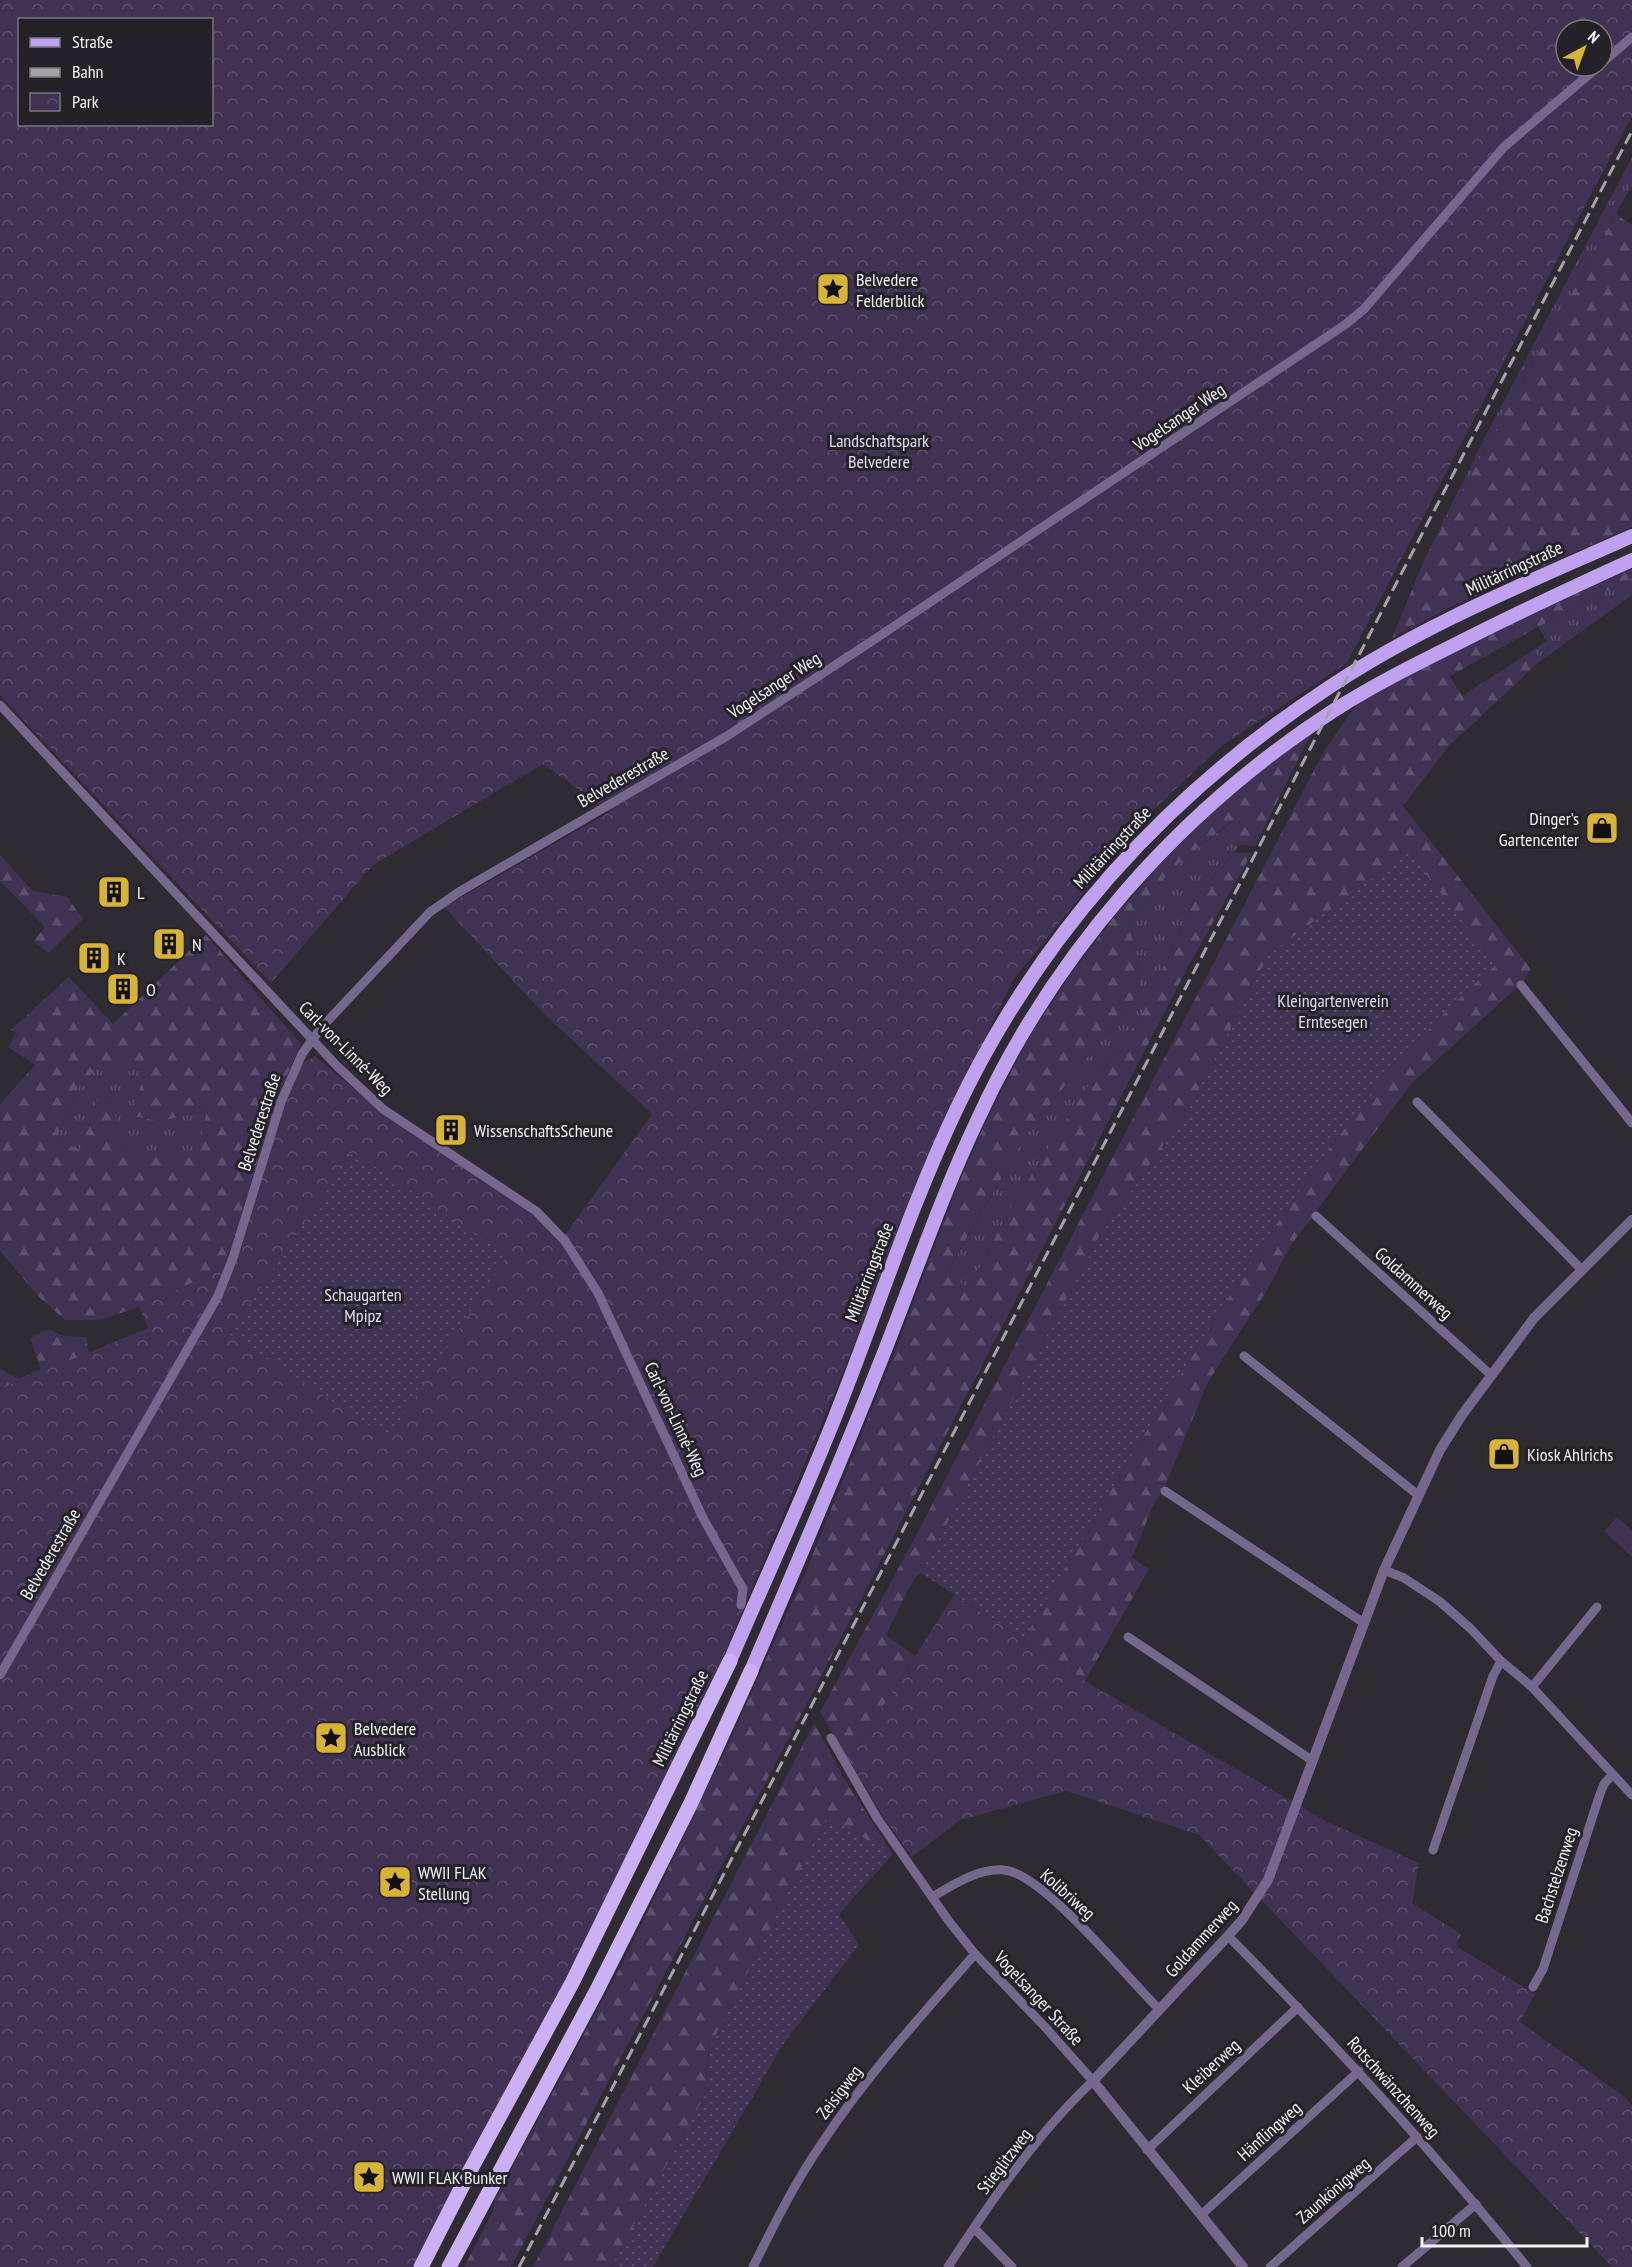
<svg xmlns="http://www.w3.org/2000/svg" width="1632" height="2267" viewBox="0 0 1632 2267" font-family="'PT Sans Narrow',sans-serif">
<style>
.grass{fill:url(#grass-tufts)}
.forest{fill:url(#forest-firs);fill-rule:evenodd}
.park{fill:url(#park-crowns);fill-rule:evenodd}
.garden{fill:url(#garden-dots)}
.pitch{fill:#3f3252}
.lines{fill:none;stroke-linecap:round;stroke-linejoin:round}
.minor{stroke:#76678d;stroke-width:9}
.tertiary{stroke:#76678d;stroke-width:10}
.primary{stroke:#c0a1ef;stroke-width:14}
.trunk{stroke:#cbb1f4;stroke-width:15}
.rail{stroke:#a5a3a8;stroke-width:3;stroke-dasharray:12 6;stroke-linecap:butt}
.labels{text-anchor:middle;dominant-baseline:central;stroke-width:6;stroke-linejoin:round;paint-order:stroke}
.poi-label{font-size:18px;fill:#f5f4f8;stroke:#242128;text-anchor:start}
.street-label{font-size:18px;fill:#f5f4f8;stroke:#242128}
.park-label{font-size:18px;fill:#e4d9f7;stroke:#242128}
</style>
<defs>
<pattern id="grass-tufts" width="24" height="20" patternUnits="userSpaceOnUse" patternTransform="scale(1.5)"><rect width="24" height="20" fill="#3f3252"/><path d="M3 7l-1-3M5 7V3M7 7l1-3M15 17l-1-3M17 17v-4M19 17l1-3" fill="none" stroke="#5b506c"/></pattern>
<pattern id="forest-firs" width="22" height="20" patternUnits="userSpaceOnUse" patternTransform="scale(1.5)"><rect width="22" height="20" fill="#3f3252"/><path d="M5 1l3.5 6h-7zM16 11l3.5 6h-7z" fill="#5b506c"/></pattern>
<pattern id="park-crowns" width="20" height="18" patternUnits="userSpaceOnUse" patternTransform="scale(1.5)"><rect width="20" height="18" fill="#3f3252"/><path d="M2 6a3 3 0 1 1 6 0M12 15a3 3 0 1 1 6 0" fill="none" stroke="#5b506c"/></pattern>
<pattern id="garden-dots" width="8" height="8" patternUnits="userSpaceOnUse" patternTransform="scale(1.5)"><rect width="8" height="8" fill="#3f3252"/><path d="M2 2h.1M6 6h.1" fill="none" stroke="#5b506c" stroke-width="1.8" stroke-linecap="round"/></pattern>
</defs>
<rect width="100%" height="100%" fill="#2e2b32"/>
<g class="grass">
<path d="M1632,157V185L1425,558L1488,431Z"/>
<path d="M1632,578V595L1538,663L1535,649L1547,641L1538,627Z"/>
<path d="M1234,820L1240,845L1194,900L1145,1009L1134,1027L1098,1071L1007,1214L968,1291L949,1269L1028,1132L1136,996L1140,978L1129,922L1173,868Z"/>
<path d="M103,1064H135L143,1077L133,1116L161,1121L207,1110L198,1153H129L116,1136L114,1097L99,1096L80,1151L56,1139L80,1084Z"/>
</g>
<g class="forest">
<path d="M1616,214L1632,225V527L1450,607L1392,638L1425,558Z"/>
<path d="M1632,569V578L1538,627L1450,676L1462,696L1535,649L1538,663L1449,746L1403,806L1531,969L1524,981L1411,1084L1291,1245L1267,1290L1208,1382L1165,1486L1152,1508L1132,1558L1149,1569L1085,1681L1024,1639C1099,1511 1173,1382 1254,1258C1324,1152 1399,1048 1495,965L1190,1107L1099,1237L921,1573L914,1578L886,1635L915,1656L849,1760L820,1712L910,1547L1324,751L1361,698L1543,608Z"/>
<path d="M1311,734L1255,846L1240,845L1233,820L1173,868L1129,922L1140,978L1136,996L1028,1132L949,1268L968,1291L1007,1214L1056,1136L1098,1071L1134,1027L1145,1009L1194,900L1234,853H1252L1189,965L812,1694L511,2267H464L492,2213L495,2199L622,1964L731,1738L809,1564L894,1354L956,1189L992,1108L1031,1034L1070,975L1114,917L1163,861L1212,812L1262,770Z"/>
<path d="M0,855L33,891L67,897L83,919L49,953L33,941L45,927L0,881Z"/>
<path d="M206,935L301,1044L281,1089L223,1269L139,1307L100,1320H65L41,1299L0,1251V1104L35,1065L8,1047L16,1033L11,1030L69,977L113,1024ZM103,1064H135L143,1077L132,1116L161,1121L207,1110L198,1153H129L116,1136L115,1097L99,1096L80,1150L56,1139L80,1084Z"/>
<path d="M49,1329L64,1336L86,1337L89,1353L0,1389V1369L19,1379L41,1369L30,1338Z"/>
<path d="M814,1723L846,1782L893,1854L827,1818L709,2048L705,2095L611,2267H533Z"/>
</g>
<g class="park">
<path d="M0,0H1632V116L1347,663L1220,747L1143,820L1013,980L917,1181L846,1365L722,1660L620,1879L414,2267H0V1389L148,1328L139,1307L223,1269L281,1089L303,1063L315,1056L387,1117L565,1235L652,1114L544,1014L444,907L610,812L543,764L373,865L271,983L0,695ZM20,20H212V124H20ZM1566,30H1602V66H1566Z"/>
<path d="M954,1595L1024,1639L1085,1681L1326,1821L1419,1863L1412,1903L1461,1934L1456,1946L1535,1994L1520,2022L1625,2097L1632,2105V2267H1612L1199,1835L1066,1791L960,1820L912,1857L882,1815L849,1760Z"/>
</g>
<g class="garden">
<path d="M1409,852L1496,965C1399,1048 1324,1152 1254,1258C1173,1382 1099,1511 1024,1639L921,1573L1099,1237L1190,1107L1269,954Z"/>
<path d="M353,1152L507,1256L388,1438L229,1334Z"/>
<path d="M827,1817L893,1854L839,1914L859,1945L784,2043L653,2267H611L705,2095L709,2048Z"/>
</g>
<path class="pitch" d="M1617,1517L1632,1530V1557L1604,1531Z"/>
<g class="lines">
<g class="minor">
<path d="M1602,63L1632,37"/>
<path d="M0,705L337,1066L383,1109L536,1211L565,1241L598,1293L703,1518L743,1589L741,1605"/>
<path d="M1521,985L1632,1123"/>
<path d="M1417,1102L1581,1269"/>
<path d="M1316,1216L1491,1375"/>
<path d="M1244,1356L1418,1495"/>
<path d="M1165,1491L1364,1623"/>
<path d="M1384,1570L1404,1578L1439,1601L1471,1629L1501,1661L1532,1687L1632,1795"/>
<path d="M1128,1637L1313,1761"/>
<path d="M0,1675L218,1296L233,1258L281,1102L302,1054L321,1028L430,912L459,892L727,736L869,643L1346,324L1364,309L1504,147L1599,66"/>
<path d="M1532,1687L1597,1607"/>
<path d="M831,1738L877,1818L948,1920L975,1954L1045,2027L1093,2081C1038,2132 989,2204 948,2267"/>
<path d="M1433,1850L1493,1676L1501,1661"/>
<path d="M932,1897C953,1885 978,1868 1004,1870C1043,1873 1127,1978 1159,2009"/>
<path d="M1228,1936C1333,2042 1433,2151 1527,2267"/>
<path d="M1533,1987L1543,1969L1599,1797L1604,1784L1612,1775"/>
<path d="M1147,2150L1298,2007"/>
<path d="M1201,2215L1359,2071"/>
<path d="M974,2228L1012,2267"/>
<path d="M753,2267C774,2225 795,2182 822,2143C867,2075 922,2015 975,1954"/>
<path d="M1270,2267L1417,2137"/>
<path d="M1402,2267L1476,2204"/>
</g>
<path class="tertiary" d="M1243,2267L1093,2081L1228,1936L1242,1920L1268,1880L1384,1570L1440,1450L1462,1415L1534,1318L1632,1220"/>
<g class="primary">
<path d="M730,1661C763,1584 798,1509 829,1432C873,1324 907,1213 957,1108C1041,932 1166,795 1328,688C1422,625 1529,582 1632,536"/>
<path d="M751,1671C796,1566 841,1462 883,1355C914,1277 941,1197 977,1121C1053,954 1180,810 1333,711C1375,684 1420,662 1464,640C1519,612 1575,586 1632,560"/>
</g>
<g class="trunk">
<path d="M421,2267L472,2167L572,1983L730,1661"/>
<path d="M449,2267L597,1990L691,1803L751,1671"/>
</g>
<path class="rail" d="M519,2267L1632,131"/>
</g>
<defs>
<g id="sight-square" transform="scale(1.725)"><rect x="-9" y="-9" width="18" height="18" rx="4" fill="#d8b434" stroke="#242128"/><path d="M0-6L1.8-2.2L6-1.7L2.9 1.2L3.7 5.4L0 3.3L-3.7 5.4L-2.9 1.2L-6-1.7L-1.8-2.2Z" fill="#111"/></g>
<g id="shop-square" transform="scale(1.725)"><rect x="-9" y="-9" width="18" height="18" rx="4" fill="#d8b434" stroke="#242128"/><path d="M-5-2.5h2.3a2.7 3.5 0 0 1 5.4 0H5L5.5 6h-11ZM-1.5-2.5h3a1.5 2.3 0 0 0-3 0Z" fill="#111"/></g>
<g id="building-square" transform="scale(1.725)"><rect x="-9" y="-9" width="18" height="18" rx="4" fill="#d8b434" stroke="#242128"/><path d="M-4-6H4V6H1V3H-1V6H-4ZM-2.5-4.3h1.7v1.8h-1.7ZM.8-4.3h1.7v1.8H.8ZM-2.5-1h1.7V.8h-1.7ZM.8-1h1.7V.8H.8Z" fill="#111"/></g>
</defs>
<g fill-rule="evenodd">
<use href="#sight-square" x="833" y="289"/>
<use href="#shop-square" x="1602" y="828"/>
<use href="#building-square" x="114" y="892"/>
<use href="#building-square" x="169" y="944"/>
<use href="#building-square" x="94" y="958"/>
<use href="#building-square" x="123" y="989"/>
<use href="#building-square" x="451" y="1130"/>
<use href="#shop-square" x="1504" y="1454"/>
<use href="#sight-square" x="331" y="1738"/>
<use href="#sight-square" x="395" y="1882"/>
<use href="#sight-square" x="369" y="2177"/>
</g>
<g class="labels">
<g class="poi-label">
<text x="856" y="279">Belvedere<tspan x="856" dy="21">Felderblick</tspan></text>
<text x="1579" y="818" text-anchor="end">Dinger's<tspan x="1579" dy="21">Gartencenter</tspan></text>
<text x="137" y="892">L</text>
<text x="192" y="944">N</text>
<text x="117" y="958">K</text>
<text x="146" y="989">O</text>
<text x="474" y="1130">WissenschaftsScheune</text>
<text x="1527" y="1454">Kiosk Ahlrichs</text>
<text x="354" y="1728">Belvedere<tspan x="354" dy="21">Ausblick</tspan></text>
<text x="418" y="1872">WWII FLAK<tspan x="418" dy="21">Stellung</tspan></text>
<text x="392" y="2177">WWII FLAK Bunker</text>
</g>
<g class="street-label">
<text transform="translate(1179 417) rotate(-34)">Vogelsanger Weg</text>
<text transform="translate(1514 568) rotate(-25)">Militärringstraße</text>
<text transform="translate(774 685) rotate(-33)">Vogelsanger Weg</text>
<text transform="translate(623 777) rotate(-30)">Belvederestraße</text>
<text transform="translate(1112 847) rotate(-47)">Militärringstraße</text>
<text transform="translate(346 1048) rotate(45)">Carl-von-Linné-Weg</text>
<text transform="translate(259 1122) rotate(-72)">Belvederestraße</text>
<text transform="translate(869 1272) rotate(-69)">Militärringstraße</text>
<text transform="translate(1414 1283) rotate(42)">Goldammerweg</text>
<text transform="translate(676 1419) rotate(65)">Carl-von-Linné-Weg</text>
<text transform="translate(50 1554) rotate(-60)">Belvederestraße</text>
<text transform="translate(680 1718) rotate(-64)">Militärringstraße</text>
<text transform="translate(1556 1875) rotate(-72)">Bachstelzenweg</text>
<text transform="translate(1068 1894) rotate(42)">Kolibriweg</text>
<text transform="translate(1201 1938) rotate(-48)">Goldammerweg</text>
<text transform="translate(1039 1998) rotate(47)">Vogelsanger Straße</text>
<text transform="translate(1211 2066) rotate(-43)">Kleiberweg</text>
<text transform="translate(1394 2087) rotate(48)">Rotschwänzchenweg</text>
<text transform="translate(839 2092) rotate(-53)">Zeisigweg</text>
<text transform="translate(1269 2131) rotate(-42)">Hänflingweg</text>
<text transform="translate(1004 2161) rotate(-53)">Stieglitzweg</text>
<text transform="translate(1333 2190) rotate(-41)">Zaunkönigweg</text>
</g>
<g class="park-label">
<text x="879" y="440">Landschaftspark<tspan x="879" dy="21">Belvedere</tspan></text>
<text x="1333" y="1000">Kleingartenverein<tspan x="1333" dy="21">Erntesegen</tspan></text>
<text x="363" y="1294">Schaugarten<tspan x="363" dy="21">Mpipz</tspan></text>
</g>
</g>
<rect x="18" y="18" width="195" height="108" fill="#242128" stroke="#78757b" stroke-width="1.5"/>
<rect x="30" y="38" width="30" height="9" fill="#c0a1ef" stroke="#78757b" stroke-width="1.5"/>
<text x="72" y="48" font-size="18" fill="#f5f4f8">Straße</text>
<rect x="30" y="68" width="30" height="9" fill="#a5a3a8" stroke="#78757b" stroke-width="1.5"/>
<text x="72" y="78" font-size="18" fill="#f5f4f8">Bahn</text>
<rect x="30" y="93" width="30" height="18" fill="url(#park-crowns)" stroke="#78757b" stroke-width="1.5"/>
<text x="72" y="108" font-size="18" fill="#f5f4f8">Park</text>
<g transform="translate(1584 48) rotate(41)"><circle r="28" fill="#242128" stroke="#78757b" stroke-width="1.5"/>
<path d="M0-4.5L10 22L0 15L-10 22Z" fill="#d8b434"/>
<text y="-9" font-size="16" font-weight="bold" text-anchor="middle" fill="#f5f4f8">N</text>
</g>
<path d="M1422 2237v9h165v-9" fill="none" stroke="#f5f4f8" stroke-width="3"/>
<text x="1431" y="2237" font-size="18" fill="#f5f4f8" stroke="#242128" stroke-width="4.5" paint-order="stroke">100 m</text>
</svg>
